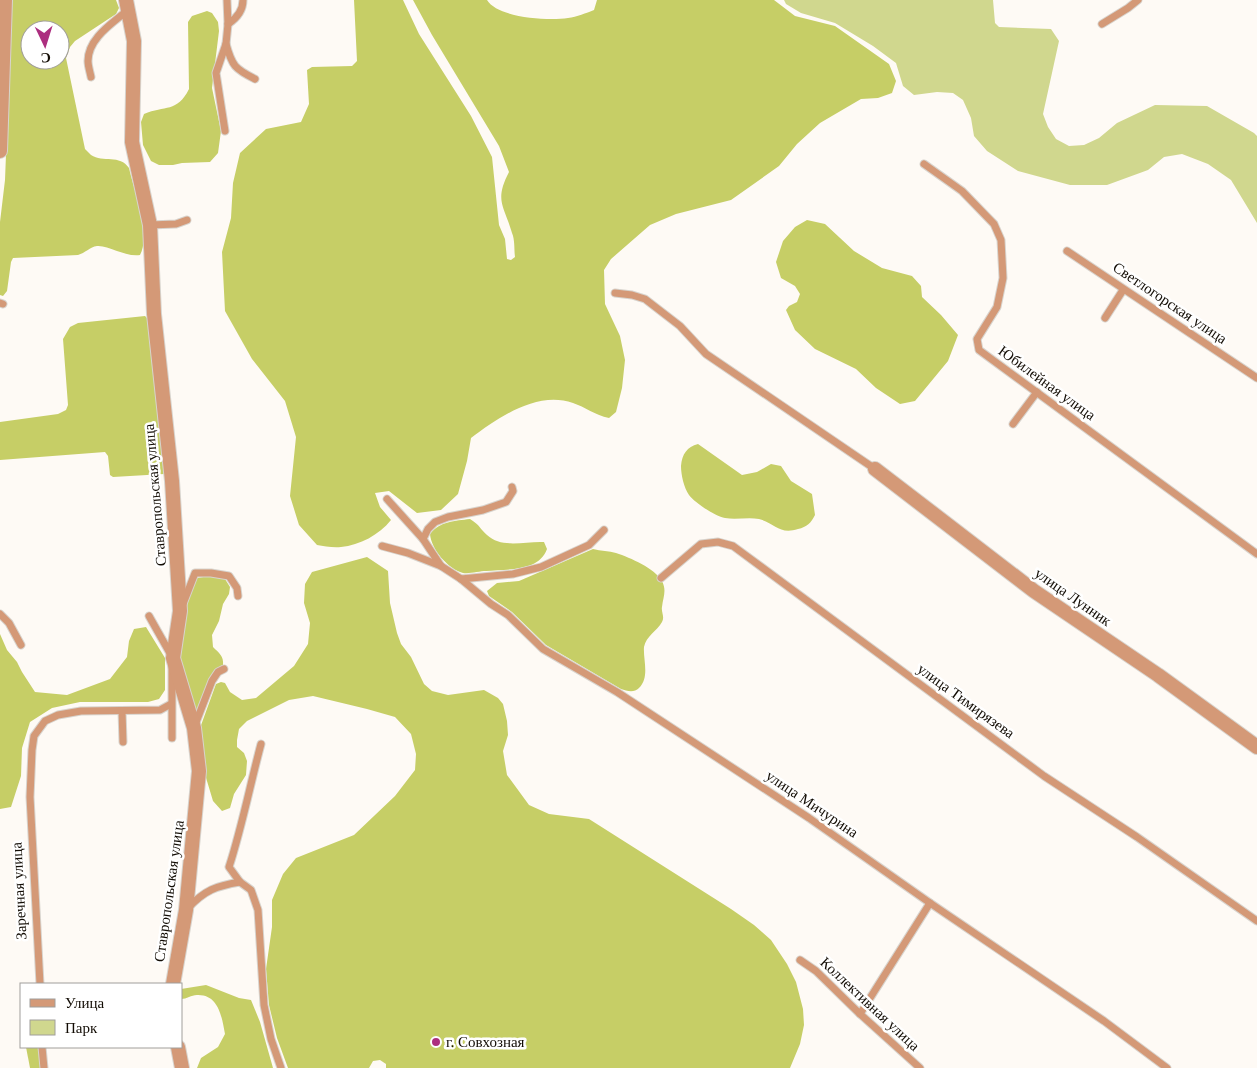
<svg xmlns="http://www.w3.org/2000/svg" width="1257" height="1068" viewBox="0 0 1257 1068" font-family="Georgia,serif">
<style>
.green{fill:#d0d78e}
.forest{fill:#c6ce66;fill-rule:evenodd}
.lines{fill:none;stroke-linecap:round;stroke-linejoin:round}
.service-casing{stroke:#d8d4ce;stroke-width:9}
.minor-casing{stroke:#d8d4ce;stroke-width:16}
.service{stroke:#d49977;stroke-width:7}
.minor{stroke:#d49977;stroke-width:14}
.poi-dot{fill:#ac2e7f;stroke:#fff;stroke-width:2}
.labels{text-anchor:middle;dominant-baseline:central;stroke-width:5;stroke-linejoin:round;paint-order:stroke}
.street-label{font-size:15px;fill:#120c04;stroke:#fff}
.poi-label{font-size:15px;fill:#120c04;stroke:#fff;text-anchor:start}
</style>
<rect width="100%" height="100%" fill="#fefaf5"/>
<path class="green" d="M784,0H993L995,23L999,27L1051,29L1059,41L1043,114L1048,127L1056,139L1069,146L1084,145L1099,138L1117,123L1155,105L1207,106L1254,133L1257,136V223L1231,180L1208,164L1182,154L1164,157L1148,170L1107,185H1070L1018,171L987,151L974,136L971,118L963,100L953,93L937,92L914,95L903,86L896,63L873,46L835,23L801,13L786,4Z"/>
<g class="forest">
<path d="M12,0H116L119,8L116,14L75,41L70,47L66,58L85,149C87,151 89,153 91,155C103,163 120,154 129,168C134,190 151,235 140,255C124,257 109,245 97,246C90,247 85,253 78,255L13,258L11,262L7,291L3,296L0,295V222L5,180ZM30,30H60V60H30Z"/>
<path d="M354,0H403L419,34L471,116L492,157L499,225L505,239L507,259L511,260L515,257C514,249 515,240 512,233C504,205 494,201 509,172L499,146L432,35L413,0H487C498,18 548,21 568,18C577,17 586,13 594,10L597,0H774L795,16L835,26L889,64L896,81L892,93L878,98L861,99L820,123L797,144L779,166L731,200L676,214L650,225L611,259L604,270L605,304L620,336L625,360L622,388L616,412L609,418C595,415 585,407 573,403C537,390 498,418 471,438L467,461L458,494L441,510L417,513L389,491L375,493L380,507L391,520C379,535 360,545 341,547C333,548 324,546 317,545L299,525L290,496L296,437L285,401L252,359L225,311L222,252L231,218L233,183L240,153L266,129L301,122L309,104L307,70L312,67L352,66L357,61Z"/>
<path d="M207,11L212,13L218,22L219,31L212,88L221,131L218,153L210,162L182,163L173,165H159L151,161L143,145L141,122L144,114C165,105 177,113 189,89L188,22L192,16Z"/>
<path d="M807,220L825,224L854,251L882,268L912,276L921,286L922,297L941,315L958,335L948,361L915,401L900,404L876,388L856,369L815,349L795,330L786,310L789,306L797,302L800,294L795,286L781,278L776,262L783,241L795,227Z"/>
<path d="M145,316L148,319L165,470L164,474L113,477L110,475L108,456L105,452L0,460V422L58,414L66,410L68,405L63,339L70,327L78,323Z"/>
<path d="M698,444L742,475L757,472L771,464L781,466L791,481L812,494L815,515C811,523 807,527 798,529C779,535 775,523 759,519C748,517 736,520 725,518C715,516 695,503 689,495C684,488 681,475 681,466C682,454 687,447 698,444Z"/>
<path d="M470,519C480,525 480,529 487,535C502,549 525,541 544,542L547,549C539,572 506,569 486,571C480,571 470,574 463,573C448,569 431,549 430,534C440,521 455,521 470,519Z"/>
<path d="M593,549C601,551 609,551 616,553C631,558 654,568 662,581C667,591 663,597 662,607C661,612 665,617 662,622C657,631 646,636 644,647C643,660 650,677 639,688C634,693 627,691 621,689L546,645L512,612L489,596L487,591L497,583L519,581Z"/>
<path d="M367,557L388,571L390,603L397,633L401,644L411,657L424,684L432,691L448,695L484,690L498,698L503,704L507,721L508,735L503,751L507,775L529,805L549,814L589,819L731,909L754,925L771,940L787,964L796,982L803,1009L804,1025L800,1044L790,1068H386V1064L380,1060L373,1061L369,1068H288L277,1038L269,1005L266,969L272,927V900L283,874L296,858L354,835L395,796L415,770L416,754L411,734L395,717L367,709L313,696L289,700L247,721L239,729L237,740V747L244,753L247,761L246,775L234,794L230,808L222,811L213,801L204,771L200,728L216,684L221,682L225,683L230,692L242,700L256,698L294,666L308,644L310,623L304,603L305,584L312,572Z"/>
<path d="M210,576L225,579L230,587L229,594L223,604L219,621L212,635L213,647C219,653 224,656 223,665C208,673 204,694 198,709L195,711L178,660L184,612L197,578Z"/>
<path d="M146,627L165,658V690L159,699L148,702H80L52,708L30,722L22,748L21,776L11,807L0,809V634L7,650L17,662L22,672L35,692L67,695L110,679L127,657L129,641L134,629Z"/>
<path d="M206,985L239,998L251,1000L260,1022L273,1068H197L201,1058L218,1047L225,1034C222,1018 219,994 197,995C191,995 187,999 181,999V989Z"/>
<path d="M26,1047H39L41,1068H30Z"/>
</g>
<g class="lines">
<g class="service-casing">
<g id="service">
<path d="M228,24C237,18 243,11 243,0"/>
<path d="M1102,24L1128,8L1138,0"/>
<path d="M226,44C232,66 235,69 255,79"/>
<path d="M91,77C90,72 88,66 88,61C88,38 113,23 128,10"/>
<path d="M225,131L216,73L226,44L228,24L227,0"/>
<path d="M924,164L962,191L994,224L1001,240L1003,278L997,307L977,339L979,350L1257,554"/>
<path d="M150,225L176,224L187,220"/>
<path d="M1067,251L1257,378"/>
<path d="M615,293L632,295L645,299L680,326L706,354L875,469"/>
<path d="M0,303L3,304"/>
<path d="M1105,318L1123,290"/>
<path d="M1013,424L1037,392"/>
<path d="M387,499L423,539L441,566"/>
<path d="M423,539L428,529L435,522L448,517L483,510L506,502L513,491L512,487"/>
<path d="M382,546L408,553L441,566L461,579L491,604L508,615L543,649L617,692L809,818L930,903L1104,1021L1167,1068"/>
<path d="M661,578L701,544L718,542L733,546L1044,776L1137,837L1257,921"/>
<path d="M461,579L513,574L541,567L589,545L604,530"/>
<path d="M183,604L195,573H211L229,576L237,588L238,596"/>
<path d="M0,614L9,623L21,645"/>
<path d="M149,616L171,655"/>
<path d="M172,665V738"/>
<path d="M122,711L123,742"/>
<path d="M195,725L212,681L218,672L224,669"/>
<path d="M261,744C250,785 242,827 229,867L240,882L251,890L258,910L264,1005L271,1039L281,1068"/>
<path d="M188,908C205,890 216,886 240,882"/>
<path d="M800,960L816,971L860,1014L920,1068"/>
<path d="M40,984L30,797L32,750L34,736L45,721L58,715L81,711L160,710L171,704"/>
<path d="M860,1014L930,903"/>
<path d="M42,1047L44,1068"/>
</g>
</g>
<g class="minor-casing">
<g id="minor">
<path d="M126,0L134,41L132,142L150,225L154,314L172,481L180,611L173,658L194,728L199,771L186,910L173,984"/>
<path d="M0,151L5,0"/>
<path d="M875,469L1034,591L1158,675L1257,747"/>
<path d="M178,1047L182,1068"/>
</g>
</g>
<use href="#service" class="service"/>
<use href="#minor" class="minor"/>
</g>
<circle class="poi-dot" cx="436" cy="1042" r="5"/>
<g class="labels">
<g class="street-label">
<text transform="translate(1170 303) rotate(34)">Светлогорская улица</text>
<text transform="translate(1047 383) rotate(36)">Юбилейная улица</text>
<text transform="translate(155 495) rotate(-95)">Ставропольская улица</text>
<text transform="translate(1073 597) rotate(35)">улица Лунник</text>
<text transform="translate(966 701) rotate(36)">улица Тимирязева</text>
<text transform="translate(812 804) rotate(34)">улица Мичурина</text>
<text transform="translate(19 891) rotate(-93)">Заречная улица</text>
<text transform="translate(169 891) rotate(-82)">Ставропольская улица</text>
<text transform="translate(870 1004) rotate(43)">Коллективная улица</text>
</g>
<g class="poi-label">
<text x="446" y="1042">г. Совхозная</text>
</g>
</g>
<rect x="20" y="983" width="162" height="65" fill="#ffffff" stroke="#a09e9b"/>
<rect x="30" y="999" width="25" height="8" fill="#d49977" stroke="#a09e9b"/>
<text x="65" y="1008" font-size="15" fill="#120c04">Улица</text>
<rect x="30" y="1020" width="25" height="15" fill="#d0d78e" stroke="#a09e9b"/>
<text x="65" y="1033" font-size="15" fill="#120c04">Парк</text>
<g transform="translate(45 45) rotate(176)"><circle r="24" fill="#ffffff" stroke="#a09e9b"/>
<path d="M0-4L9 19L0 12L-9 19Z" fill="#ac2e7f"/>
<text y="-8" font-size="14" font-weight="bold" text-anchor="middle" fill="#120c04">С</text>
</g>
</svg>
